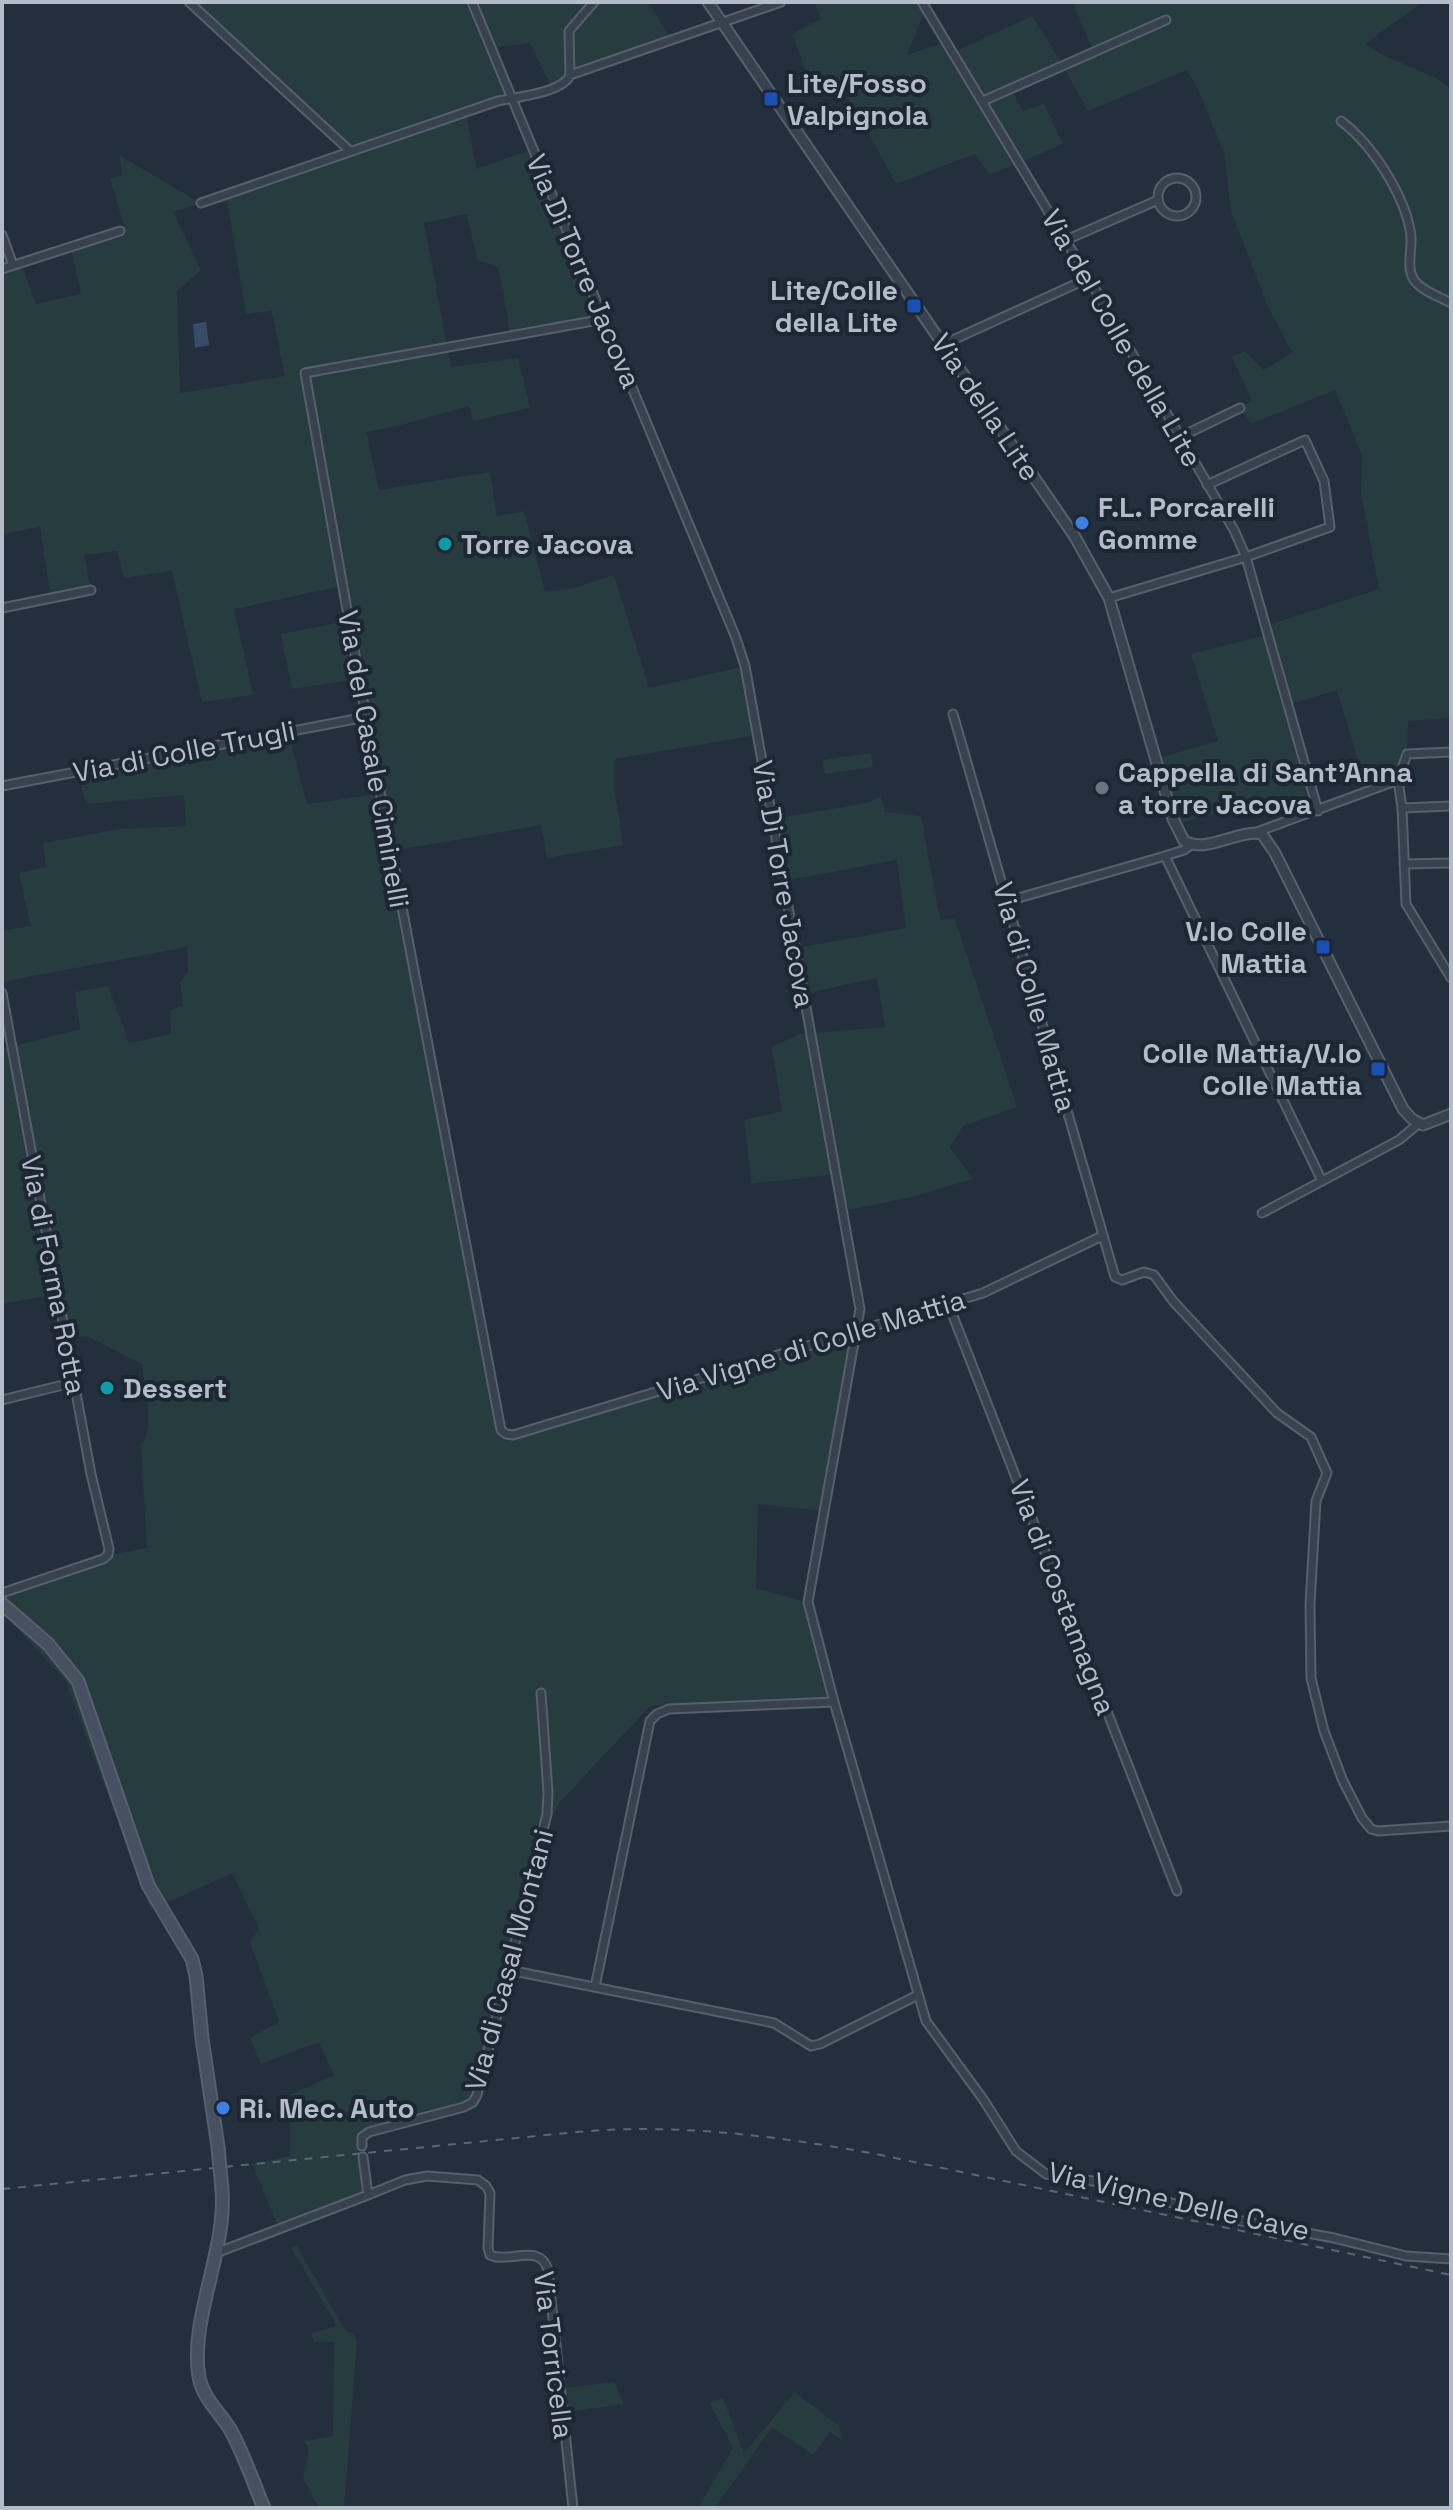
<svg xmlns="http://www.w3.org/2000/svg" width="1453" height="2510" viewBox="0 0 1453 2510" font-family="'Space Grotesk',sans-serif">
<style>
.green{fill:#263c3f}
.water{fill:#394c67}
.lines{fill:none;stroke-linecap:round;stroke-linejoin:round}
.minor-casing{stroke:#565f6c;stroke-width:11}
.tertiary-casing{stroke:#565f6c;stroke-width:13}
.secondary-casing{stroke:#565f6c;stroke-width:15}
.minor{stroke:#38414e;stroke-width:7}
.tertiary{stroke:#38414e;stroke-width:9}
.secondary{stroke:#465061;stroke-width:11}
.rail{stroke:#5a6575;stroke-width:2;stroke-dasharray:8 8;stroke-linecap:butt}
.secondary-bridge-casing{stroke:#565f6c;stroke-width:15;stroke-linecap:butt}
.secondary-bridge{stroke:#465061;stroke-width:11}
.transit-dot{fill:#1a4fb4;stroke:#1d2633;stroke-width:3}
.shop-dot{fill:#3f7fe0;stroke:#1d2633;stroke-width:3}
.culture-dot{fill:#0f9aa8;stroke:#1d2633;stroke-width:3}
.worship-dot{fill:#6b7280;stroke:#1d2633;stroke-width:3}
.labels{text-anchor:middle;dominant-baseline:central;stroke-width:8;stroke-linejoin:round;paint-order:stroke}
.poi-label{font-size:28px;font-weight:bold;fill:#b4bcc9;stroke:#1d2633;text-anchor:start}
.street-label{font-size:28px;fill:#b4bcc9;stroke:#1d2633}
</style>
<rect width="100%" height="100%" fill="#242f3e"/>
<g class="green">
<path d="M190,2H649L671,40L570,75L552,88L530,43L491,48L512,100L466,112L476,169L533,149L604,319L511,336L498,267L477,260L467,214L424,223L451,367L518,358L530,408L473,421L469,406L401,425L366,432L379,490L490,472L497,516L524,511L545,592L575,588L614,575L649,688L745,666L757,735L615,759V792L623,845L547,858L541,825L392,851L499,1426L513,1435L858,1330L822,1511L758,1504L756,1588L805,1602L832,1698L650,1706L559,1803L547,1828L481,2097L476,2109L365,2138L373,2199L281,2233L252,2164L290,2156V2122L281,2099L334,2075L319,2042L261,2064L250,2038L279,2022L250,1942L259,1928L232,1873L151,1910L65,1680L2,1612V1592L108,1555L147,1548L141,1445C156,1427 144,1387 142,1364L89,1337L66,1336L57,1294L2,1304V1049L80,1029L75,992L108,986L129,1043L171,1034L170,1011L183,1005L180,982L188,972L187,947L2,982V931L31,926L19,873L46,867L43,843L121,829L186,826L184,795L86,804L78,772L288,732L307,804L380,794L359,679L292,689L281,634L348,621L342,586L234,609L253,695L202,702L172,571L124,578L117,551L84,555L91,590L51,598L40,527L2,534V483L5,482L2,474V269L21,262L36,304L81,294L70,246L125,229L110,178L122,175L120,156L201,203L173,212L201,270L177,291L180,393L285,376L272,311L246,314L226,194L349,151Z"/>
<path d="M814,2H922L926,8L907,55L946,42L954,52L1032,16L1063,65L1094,52L1072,2H1423L1365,44C1392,64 1425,68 1451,88V718L1408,721L1407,754L1398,780L1367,791L1337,690L1288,705L1318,811L1295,819L1288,795L1173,825L1155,759L1218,741L1191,654L1267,635L1265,626L1379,589L1361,493L1362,455L1335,390L1251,424L1240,408L1252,401L1232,357L1244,351L1263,370L1292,353L1267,304L1231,211L1224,153L1198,89L1187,70L1088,111L1063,66L1011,89L1023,111L1044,104L1063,144L990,175L975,154L896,184L863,122L834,75L811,84L792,34L821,19Z"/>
<path d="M871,753L873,767L825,774L823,760Z"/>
<path d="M881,796L885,812L921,816L940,920L955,919L1017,1107L963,1126L950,1147L973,1179L908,1198L849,1210L836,1174L752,1184L744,1120L782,1111L772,1047L800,1034L885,1027L877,978L804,994L803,947L906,928L897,860L783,881L772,819L867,803Z"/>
<path d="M297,2246L342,2325L348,2333L352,2332L357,2341L344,2508H319L303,2478L309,2450L305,2441L333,2436L334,2342H315L311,2333L337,2326L291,2248Z"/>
<path d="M614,2382L624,2404L568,2412L565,2388Z"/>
<path d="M795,2392L839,2426L842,2440L830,2432L813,2455L772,2427L715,2508H698L733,2448L709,2402L723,2398L744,2453Z"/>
</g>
<path class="water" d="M206,322L209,345L195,348L193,324Z"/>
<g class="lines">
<g class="minor-casing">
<g id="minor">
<path d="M189,2L350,151"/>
<path d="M472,2L736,638L745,666L860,1309L808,1602L834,1702L926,2021L983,2099L1016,2151L1046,2174L1099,2182L1220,2217L1334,2238L1406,2256L1451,2259"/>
<path d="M922,2L1092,284L1234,530L1246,557L1318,811"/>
<path d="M570,75L569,31L594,2"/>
<path d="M983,101L1166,20"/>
<path d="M1341,121C1372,144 1407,198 1411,237C1412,251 1406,268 1414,280C1422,291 1440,297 1451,303"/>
<circle cx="1177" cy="197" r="19"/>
<path d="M201,203L498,101C515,97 563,93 570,75L781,2"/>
<path d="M2,235L13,265"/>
<path d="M1066,240L1158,200"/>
<path d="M2,269L120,231"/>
<path d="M604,319L305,373L366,717L501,1430L506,1434L513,1435L983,1293L1102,1236"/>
<path d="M944,344L1089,278"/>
<path d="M1180,437L1240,408"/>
<path d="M1109,598L1246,557L1330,527L1324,481L1305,440L1207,485"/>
<path d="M2,608L91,590"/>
<path d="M953,714L1115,1277L1122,1280L1144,1272L1154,1275L1173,1301L1277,1413L1311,1437L1327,1473L1316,1501L1310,1604L1311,1678L1324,1731L1343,1781L1362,1818L1371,1829L1378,1831L1451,1826"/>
<path d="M1451,752L1407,754L1398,780L1402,808L1406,904L1451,978"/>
<path d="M2,786L366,717"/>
<path d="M1402,808L1451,806"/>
<path d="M1257,832L1398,780"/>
<path d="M1165,856L1322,1181"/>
<path d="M1404,864L1451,863"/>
<path d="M1008,901L1165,856L1184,850L1191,845"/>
<path d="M2,993L91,1474L109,1549L108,1555L103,1559L2,1593"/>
<path d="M1262,1213L1399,1140L1418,1124"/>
<path d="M948,1303L1177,1891"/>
<path d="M2,1400L75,1382"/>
<path d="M509,1970L774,2023L811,2046L820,2044L918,1995"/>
<path d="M595,1987L650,1721L657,1714L669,1709L834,1702"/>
<path d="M362,2146V2137L369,2132L464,2107L473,2102L477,2095L547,1814L548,1792L541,1693"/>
<path d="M368,2195L405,2180L427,2176L478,2180L486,2186L490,2193L488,2248L490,2255C509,2264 540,2242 548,2270L573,2508"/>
<path d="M216,2253L368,2195L363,2157"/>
</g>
</g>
<g class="tertiary-casing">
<path id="tertiary" d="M708,2L1075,537L1109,598L1173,819L1184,841C1208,854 1237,829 1262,834L1275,853L1403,1109L1412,1119L1423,1125L1451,1114"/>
</g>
<g class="secondary-casing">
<g id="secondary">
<path d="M2,1604L48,1644L78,1681L148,1885L192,1959L196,1976L202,2038L218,2147"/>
<path d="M222,2190C227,2250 189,2320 199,2377C203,2398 219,2412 230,2429C244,2454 253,2482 264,2508"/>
</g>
</g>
<use href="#minor" class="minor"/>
<use href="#tertiary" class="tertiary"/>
<use href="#secondary" class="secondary"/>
<path class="rail" d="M2,2189L577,2132C678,2123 776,2136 876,2154L1451,2275"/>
<g class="secondary-bridge-casing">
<path id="secondary-bridge" d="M218,2147L222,2190"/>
</g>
<use href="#secondary-bridge" class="secondary-bridge"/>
</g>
<g class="transit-dot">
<rect x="763" y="91" width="16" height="16" rx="4"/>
<rect x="906" y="298" width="16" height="16" rx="4"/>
<rect x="1315" y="939" width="16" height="16" rx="4"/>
<rect x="1370" y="1061" width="16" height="16" rx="4"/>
</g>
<g class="shop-dot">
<circle cx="1082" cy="523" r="8"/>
<circle cx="223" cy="2108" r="8"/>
</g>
<g class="culture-dot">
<circle cx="445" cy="544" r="8"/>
<circle cx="107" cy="1388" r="8"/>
</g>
<circle class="worship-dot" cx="1102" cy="788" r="8"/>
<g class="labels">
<g class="poi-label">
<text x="787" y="83">Lite/Fosso<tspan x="787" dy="32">Valpignola</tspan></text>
<text x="898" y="290" text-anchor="end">Lite/Colle<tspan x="898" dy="32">della Lite</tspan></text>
<text x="1098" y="507">F.L. Porcarelli<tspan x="1098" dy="32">Gomme</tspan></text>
<text x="461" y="544">Torre Jacova</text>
<text x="1118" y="772">Cappella di Sant'Anna<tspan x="1118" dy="32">a torre Jacova</tspan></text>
<text x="1307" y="931" text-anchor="end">V.lo Colle<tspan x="1307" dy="32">Mattia</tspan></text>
<text x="1362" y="1053" text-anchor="end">Colle Mattia/V.lo<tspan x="1362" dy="32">Colle Mattia</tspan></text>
<text x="123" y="1388">Dessert</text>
<text x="239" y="2108">Ri. Mec. Auto</text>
</g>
<g class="street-label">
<text transform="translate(584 271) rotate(67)">Via Di Torre Jacova</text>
<text transform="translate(1122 338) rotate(60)">Via del Colle della Lite</text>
<text transform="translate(986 407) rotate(56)">Via della Lite</text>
<text transform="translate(184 751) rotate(-11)">Via di Colle Trugli</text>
<text transform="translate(374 759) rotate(80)">Via del Casale Ciminelli</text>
<text transform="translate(784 884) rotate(80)">Via Di Torre Jacova</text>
<text transform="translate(1035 997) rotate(74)">Via di Colle Mattia</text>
<text transform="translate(54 1275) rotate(79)">Via di Forma Rotta</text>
<text transform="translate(811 1345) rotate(-17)">Via Vigne di Colle Mattia</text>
<text transform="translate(1063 1597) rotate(69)">Via di Costamagna</text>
<text transform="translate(509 1960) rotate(-75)">Via di Casal Montani</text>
<text transform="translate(1179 2201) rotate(13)">Via Vigne Delle Cave</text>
<text transform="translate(554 2355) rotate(83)">Via Torricella</text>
</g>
</g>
<rect width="1453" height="2510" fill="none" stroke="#b4bcc9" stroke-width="8"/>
</svg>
